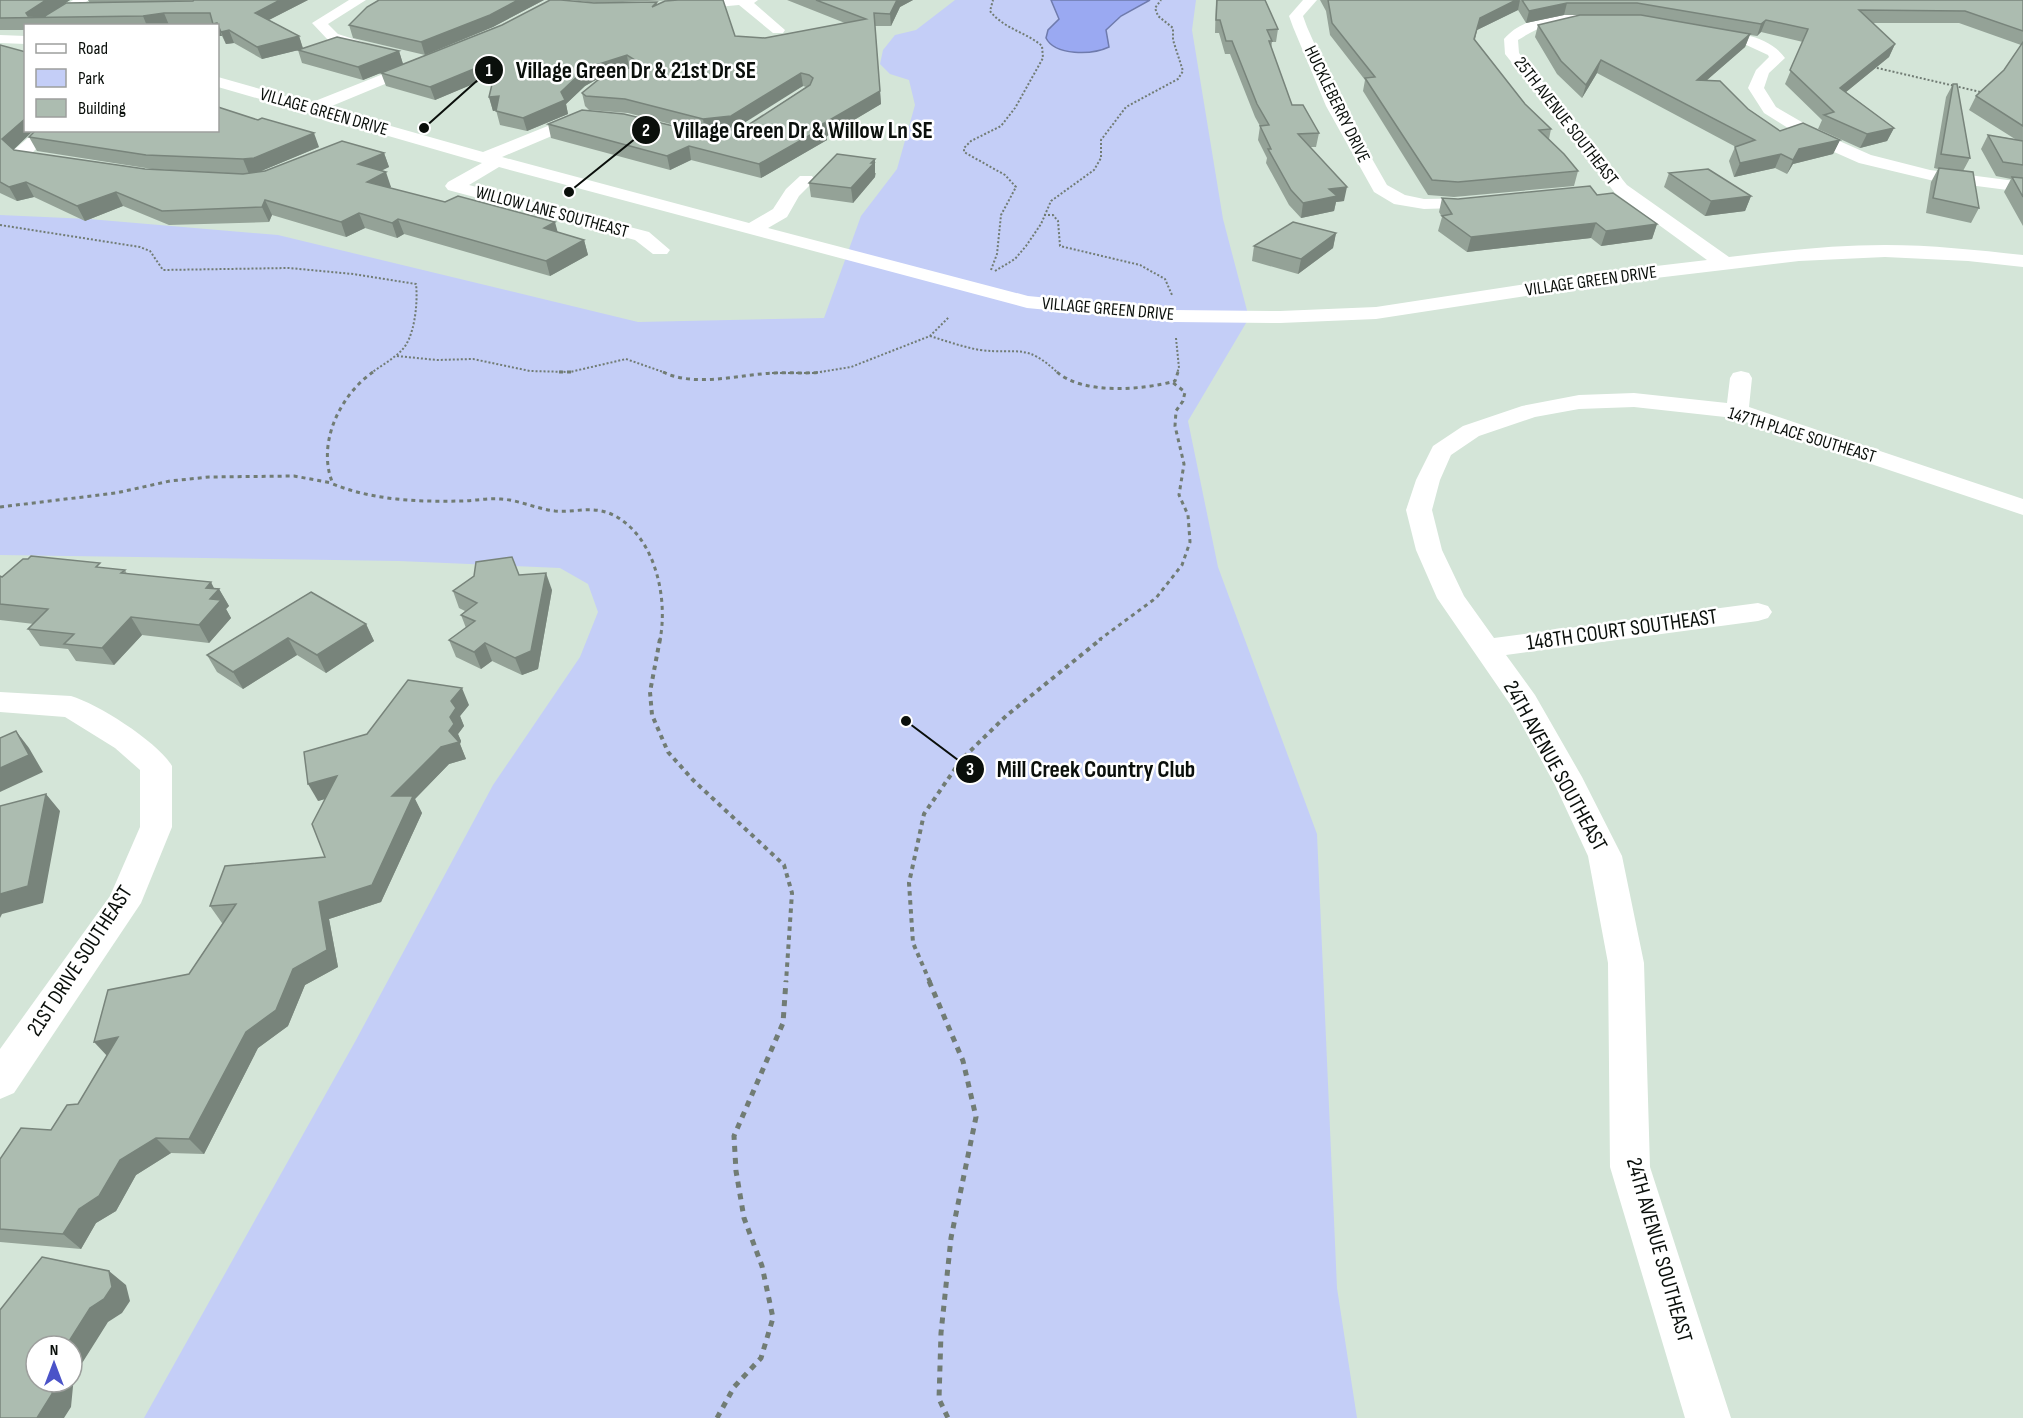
<svg xmlns="http://www.w3.org/2000/svg" width="2023" height="1418" viewBox="0 0 2023 1418" font-family="'Sofia Sans Condensed',sans-serif">
<style>
.green{fill:#c4cef7}
.water{fill:#9aa9f2;stroke:#6f7bad;stroke-width:1.5}
.lines{fill:none;stroke-linecap:round;stroke-linejoin:round}
.path-far3{stroke:#717c74;stroke-width:2;stroke-dasharray:2 2;stroke-linecap:butt}
.path-far2{stroke:#717c74;stroke-width:3;stroke-dasharray:4 4;stroke-linecap:butt}
.path-far1{stroke:#717c74;stroke-width:4;stroke-dasharray:4.5 4.5;stroke-linecap:butt}
.path{stroke:#717c74;stroke-width:5;stroke-dasharray:6 6;stroke-linecap:butt}
.minor{fill:#fff;fill-rule:evenodd}
.wall{fill:#94a297}
.shaded-wall{fill:#78847b}
.building{fill:#acbcb0;stroke:#78847b;stroke-width:1.5}
.labels{text-anchor:middle;dominant-baseline:central;stroke-width:5;stroke-linejoin:round;paint-order:stroke}
.far-street-label{font-size:18px;fill:#0a0f0b;stroke:#fff}
.street-label{font-size:22px;fill:#0a0f0b;stroke:#fff}
.leader{fill:none;stroke:#0a0f0b;stroke-width:2}
.callout-dot{fill:#0a0f0b;stroke:#fff;stroke-width:2}
.mark-label{font-size:18px;text-anchor:middle;font-weight:bold;fill:#fff}
.callout-label{font-size:24px;text-anchor:middle;font-weight:bold;fill:#0a0f0b;stroke:#fff;stroke-width:5;stroke-linejoin:round;paint-order:stroke}
</style>
<rect width="100%" height="100%" fill="#d4e5d8"/>
<path class="green" d="M955,0H1196L1192,30L1223,219L1249,318L1188,421L1218,567L1317,834L1337,1288L1357,1418H144L356,1040L493,785L580,657L598,612L588,584L560,568L399,561L0,555V215L89,219L278,235L638,322L824,318L861,216L897,169L915,105L909,80L890,74L880,64L883,50L895,35L916,30Z"/>
<path class="water" d="M1051,0H1150L1121,16L1106,30L1109,47C1092,55 1055,56 1046,38L1048,30L1059,19Z"/>
<g class="lines">
<g class="path-far3">
<path d="M1873,67L1985,93"/>
<path d="M1044,215H1053L1058,221L1060,246L1140,265L1165,279L1172,295"/>
<path d="M0,225L140,247L150,251L163,270L289,268L353,274L416,284C418,302 415,338 401,351C393,359 381,366 371,373"/>
<path d="M991,270L997,254L1001,215L1016,187L1005,175L964,152V148L971,141L1001,126L1015,108L1043,58L1042,46C1026,32 1004,29 990,11L993,0"/>
<path d="M995,271L1015,259L1026,246L1041,224L1051,201L1094,170L1101,158V140L1126,107L1178,79L1183,71L1173,40V28L1158,16L1155,8L1161,0"/>
<path d="M930,336C946,341 963,347 980,350C1019,355 1025,342 1058,373"/>
<path d="M1176,338L1179,368L1177,373"/>
<path d="M397,356L437,360L473,359L530,371L570,372L626,359L666,373"/>
<path d="M772,373H814L851,367L930,336L949,317"/>
</g>
<g class="path-far2">
<path d="M373,372C340,395 316,444 333,484C372,500 418,502 459,501C473,501 487,498 501,499C519,500 537,509 555,511C576,513 595,504 617,517C656,540 668,599 660,640"/>
<path d="M559,372H571"/>
<path d="M663,372C696,388 740,374 775,373C791,372 806,374 822,372"/>
<path d="M1057,372C1083,395 1143,390 1175,381L1178,372"/>
<path d="M0,507L116,493L170,481L209,477L294,476L332,483"/>
<path d="M1099,640L1156,598L1182,565L1190,542L1188,515L1179,495L1184,464L1175,426L1176,411L1183,401L1185,392L1172,382"/>
</g>
<g class="path-far1">
<path d="M660,639L650,692L652,715L668,752L693,780L784,865L792,893L786,982"/>
<path d="M930,982L913,943L909,883L924,814L961,760L1006,716L1101,639"/>
</g>
<g class="path">
<path d="M929,981L963,1061L976,1117L951,1238L941,1333L939,1399L948,1418"/>
<path d="M717,1418L734,1387L761,1358L773,1318L762,1266L744,1218L736,1171L734,1136L783,1023L786,981"/>
</g>
<g class="minor">
<path d="M73,0H89L51,26H34Z"/>
<path d="M349,0H366L328,24L338,34L378,47L380,50L378,53H368L328,40L312,23Z"/>
<path d="M705,0H758L754,3L785,30L783,33H773L739,5L684,10L677,6L684,2Z"/>
<path d="M1303,0H1317L1303,16L1307,27L1342,106L1387,185L1405,195L1424,199L1481,198L1487,199L1490,203L1487,207L1424,209L1394,204L1374,192L1326,106L1293,27L1289,16Z"/>
<path d="M1579,13H1603L1610,17C1602,25 1567,22 1553,24C1540,27 1529,33 1518,40L1519,53L1627,185L1729,257C1780,251 1833,245 1885,245C1931,245 1977,250 2023,255V267L1968,261L1885,257L1799,261L1597,285L1376,319L1280,323L1174,322L1027,308L499,167L469,185L649,232L670,250L667,254H653L635,240L448,190L445,186L448,182L482,163L218,87V77L310,103L421,59L429,64L426,67L327,108L483,152L580,113H592L594,116L592,119L502,157L749,223L773,209L786,189L800,176H812L815,180L799,196L787,217L768,228L1028,296L1174,310L1280,311L1376,307L1597,273L1707,260L1615,193L1505,54L1504,39C1521,18 1554,15 1579,13Z"/>
<path d="M1707,28C1734,33 1768,34 1785,58L1769,73L1764,88L1776,107L1819,132L1871,155L1930,170L2023,182V192L1930,180L1859,163L1807,140L1764,113L1748,88L1756,70L1769,57L1768,55L1742,43L1702,35L1700,32Z"/>
<path d="M0,35L26,36V44L0,43Z"/>
<path d="M37,130H55L32,153L63,158L66,162L63,166C48,169 22,166 12,153L15,149Z"/>
<path d="M1741,371L1749,373L1752,378L1749,407L2023,499V515L1734,418L1634,407L1579,409L1535,417L1479,436L1451,455L1440,480L1432,510L1442,550L1464,596L1494,638L1758,603L1768,606L1772,612L1768,618L1758,621L1506,655L1535,695L1582,777L1622,856L1644,963L1650,1167L1731,1418H1685L1610,1167L1608,963L1588,856L1555,785L1512,707L1437,598L1416,550L1406,510L1416,480L1433,446L1463,426L1522,406L1579,395L1634,393L1727,403L1730,378L1733,373Z"/>
<path d="M0,692L71,696C98,704 158,742 172,766V827L141,903L14,1093L0,1099V1049L110,896L140,827V770L115,748L65,717L0,712Z"/>
</g>
</g>
<g class="wall">
<path d="M0,0H70L59,7L90,3L88,0H308L269,20L299,36L303,48L399,51L403,64L363,80L302,63L298,50L262,59L234,43L226,44L222,36H218V26H26V30H0Z"/>
<path d="M379,0H544L493,27L425,55L353,38L349,25Z"/>
<path d="M569,0H673L597,3Z"/>
<path d="M787,0H913L900,7L891,26H875L881,104L827,136V140L761,178L691,160L670,170L551,138L548,124L702,133L742,129L806,87L803,86L705,133L628,113L589,110L585,106L582,93L629,68L601,77L585,86L566,104L568,114L527,131L500,125L496,110L493,111L489,97L494,75L435,100L386,86L381,73L594,3L657,2V4L735,36L765,38L845,23Z"/>
<path d="M1216,0H1265L1278,29L1276,42H1272L1271,49L1292,105L1319,133L1316,147H1310L1344,201L1336,202L1334,211L1301,218L1289,205L1266,163L1267,158L1258,140L1260,126L1255,117L1230,54H1225L1219,33H1215Z"/>
<path d="M1320,0H2023V226L2004,192L2011,179L1996,176L1981,149L1988,135L2015,139L1969,110L1976,96L2004,70L2021,45L1959,23H1872L1895,44L1889,57L1846,92L1894,128L1887,141L1860,148L1818,129L1822,120L1785,84L1803,42L1761,32L1757,36L1750,35L1745,47L1707,80L1780,131L1840,140L1833,154L1793,164L1787,174L1775,168L1734,177L1729,161L1735,147H1736L1597,73L1582,98L1557,74L1535,37L1538,25L1599,15H1564L1526,23L1518,10L1477,30L1475,40L1525,104L1551,129L1549,139L1578,171L1574,186L1454,197L1428,195L1363,91L1365,80L1330,35L1326,11Z"/>
<path d="M0,45L26,130H34L13,150L145,169L245,174L152,169L37,151L29,137L319,147L261,171L384,153L389,167L381,171L391,187L389,188L558,232L584,240L588,255L550,276L404,234L397,238L365,228L346,237L272,215L269,222L169,225L123,206L85,221L34,197L17,201L0,193Z"/>
<path d="M1953,84L1970,158L1963,171L1979,208L1971,223L1926,213L1931,182L1938,169L1934,168L1946,97Z"/>
<path d="M876,173L875,177L853,203L811,197L809,183Z"/>
<path d="M1669,173L1751,196L1745,211L1705,216L1664,187Z"/>
<path d="M1597,195L1657,224L1652,239L1601,246L1591,238L1467,252L1438,231L1442,217L1439,212L1442,198L1458,199Z"/>
<path d="M1336,233L1333,248L1298,274L1252,261L1254,246Z"/>
<path d="M103,568L125,570L127,574L219,589L229,606L226,609L231,618L209,643L142,635L114,665L76,661L68,649L40,646L28,629L34,624L0,620V576L2,577Z"/>
<path d="M519,575L552,590L538,669L522,675L492,661L481,669L456,657L449,640L466,628L461,615L465,611L459,608L453,591Z"/>
<path d="M311,592L366,624L374,641L326,673L297,655L243,689L217,672L207,655Z"/>
<path d="M469,705L460,716L464,726L458,734L461,741L460,744L466,759L449,764L415,799L422,813L381,902L329,919L338,967L305,985L288,1026L258,1048L204,1154L171,1153L136,1175L116,1211L96,1223L81,1249L0,1242V1159L51,1130L78,1104L189,974L223,923H222L210,906L325,857V799L318,801Z"/>
</g>
<g class="shaded-wall">
<path d="M46,0H70L44,17L28,18L26,13Z"/>
<path d="M280,0H308L259,25L255,13Z"/>
<path d="M518,0H544L493,27L425,55L421,42Z"/>
<path d="M897,0H913L900,7L891,26L890,14Z"/>
<path d="M1516,0H1520L1518,10L1477,30L1471,52L1480,18Z"/>
<path d="M1567,3L1564,15L1526,23L1529,11Z"/>
<path d="M164,13L169,25L147,26L143,16Z"/>
<path d="M1766,20L1761,32L1757,36L1761,24Z"/>
<path d="M217,23L222,36H218V26H213V24Z"/>
<path d="M229,30L234,43L226,44L221,32Z"/>
<path d="M1750,34L1745,47L1692,93L1697,80Z"/>
<path d="M299,36L303,49L262,59L257,47Z"/>
<path d="M1895,44L1889,57L1835,101L1840,88Z"/>
<path d="M399,51L403,64L363,80L358,67Z"/>
<path d="M627,55L629,68L601,77L585,86L566,104L568,114L527,131L523,118L561,92L582,72L599,64Z"/>
<path d="M498,59L502,72L435,100L430,87Z"/>
<path d="M1601,60L1597,73L1582,98L1586,85Z"/>
<path d="M801,73L803,86L733,130L705,133L703,119Z"/>
<path d="M880,91L881,104L827,136V140L761,178L759,164L821,125Z"/>
<path d="M499,96L503,110L493,111L489,97Z"/>
<path d="M26,118V130H34L10,153L2,139Z"/>
<path d="M1894,128L1887,141L1860,148L1867,134Z"/>
<path d="M314,133L319,147L259,172L249,174L243,159Z"/>
<path d="M1840,140L1833,154L1793,164L1787,174L1793,160L1799,149Z"/>
<path d="M689,146L691,160L670,170L667,156Z"/>
<path d="M384,153L389,167L363,179L358,164Z"/>
<path d="M1781,154L1775,168L1734,177L1740,163Z"/>
<path d="M875,159V177L853,203L851,188Z"/>
<path d="M386,172L391,187L372,196L367,182Z"/>
<path d="M26,182L34,197L17,201L9,187Z"/>
<path d="M1347,187L1344,201L1336,202L1334,211L1301,218L1303,203L1329,189Z"/>
<path d="M116,192L123,206L85,221L77,206Z"/>
<path d="M1751,196L1745,211L1705,216L1711,201Z"/>
<path d="M265,200L272,215L269,222L262,207Z"/>
<path d="M359,213L365,228L346,237L341,222Z"/>
<path d="M398,219L404,234L397,238L392,223Z"/>
<path d="M555,222L559,237L544,228Z"/>
<path d="M1596,223L1591,238L1467,252L1471,237Z"/>
<path d="M1657,224L1652,239L1601,246L1606,231Z"/>
<path d="M1336,233L1333,248L1298,274L1301,259Z"/>
<path d="M584,240L588,255L550,276L546,261Z"/>
<path d="M546,573L552,590L538,669L522,675L515,658Z"/>
<path d="M211,582L216,592L219,589L229,606L226,609L231,618L209,643L199,625L206,588Z"/>
<path d="M131,617L142,635L114,665L102,648Z"/>
<path d="M366,624L374,641L326,673L317,655Z"/>
<path d="M288,638L297,655L243,689L233,672Z"/>
<path d="M485,643L492,661L481,669L474,652Z"/>
<path d="M462,688L469,705L460,716L464,726L458,734L461,741L460,744L466,759L449,764L415,799L422,813L381,902L329,919L338,967L305,985L288,1026L258,1048L204,1154L189,1139L246,1032L319,902L392,796L449,731L451,701Z"/>
<path d="M16,731L29,748L43,772L0,792V768Z"/>
<path d="M337,776L346,793L318,801L308,784Z"/>
<path d="M46,794L60,811L43,903L2,914L0,918V894Z"/>
<path d="M118,1037L109,1058L94,1042Z"/>
<path d="M156,1138L171,1153L136,1175L116,1211L96,1223L81,1249L63,1234L79,1209L120,1160Z"/>
<path d="M109,1271L126,1285L130,1301L122,1313L108,1322L74,1376L71,1407L64,1418H37L53,1382H72V1346H66Z"/>
</g>
<g class="building">
<path d="M0,0H46L26,13L28,16H45L66,3L193,1L194,0H280L255,13L299,36L257,47L229,30L221,32L217,23L213,24L210,13H164L143,16L0,18Z"/>
<path d="M379,0H518L490,15L421,42L349,25L367,7Z"/>
<path d="M550,0H561L594,3L657,2L652,7L665,1L678,0H723L735,36L765,38L866,19L816,0H897L890,14L874,13L880,91L821,125L826,126L759,164L689,146L667,156L548,124L582,110L624,114L702,133L742,129L810,85L813,78L809,75L801,73L731,116L703,119L625,99L586,96L582,93L598,80L634,66L638,62L627,55L599,64L582,72L561,92L565,100L523,118L496,111L499,96L489,97L498,59L430,87L381,73L502,25Z"/>
<path d="M1217,0H1265L1278,29L1267,30L1272,41H1269L1292,105H1303L1319,133L1298,134L1347,187L1329,189L1337,196L1303,203L1291,190L1268,149H1271L1260,126L1269,125L1257,104L1232,41H1226L1220,20H1216Z"/>
<path d="M1328,0H1516L1480,18L1474,39L1525,104L1551,129L1539,130L1564,154L1578,171L1458,182L1432,180L1365,78L1375,77L1332,23Z"/>
<path d="M1522,0H2023V31L1965,11L1859,10L1895,44L1840,88L1894,128L1867,134L1824,115L1834,112L1790,70L1808,29L1766,20L1761,24L1637,3H1567L1529,11Z"/>
<path d="M1580,15H1641L1750,34L1697,80L1720,81L1748,109L1780,131L1803,123L1840,140L1799,149L1793,160L1781,154L1740,163L1735,147L1755,140L1601,60L1586,85L1561,61L1538,25Z"/>
<path d="M337,37L399,51L358,67L298,50Z"/>
<path d="M2023,42V126L1976,96L2004,70Z"/>
<path d="M0,45L26,52V118L2,139L14,150L145,169L243,174L265,171L342,141L384,153L358,164L386,172L367,182L445,202L458,196L555,222L544,228L584,240L546,261L398,219L392,223L359,213L341,222L265,200L262,207L162,211L116,192L77,206L26,182L9,187L0,182Z"/>
<path d="M1953,84H1957L1970,158L1941,154Z"/>
<path d="M218,107L258,120L262,118L314,133L254,158L243,159L146,155L29,137L36,130H218Z"/>
<path d="M1988,135L2023,141V165L2003,162Z"/>
<path d="M837,154L875,159L871,163H874L851,188L809,183Z"/>
<path d="M1939,168L1973,172L1979,208L1933,198Z"/>
<path d="M1708,169L1751,196L1711,201L1669,173Z"/>
<path d="M2012,177L2023,178V197Z"/>
<path d="M1590,186L1597,195L1613,193L1657,224L1606,231L1596,223L1471,237L1442,216L1452,214L1442,198L1458,199Z"/>
<path d="M1293,222L1336,233L1301,259L1254,246Z"/>
<path d="M31,556L100,563L96,567L125,570L121,573L211,582L206,588L219,589L210,599L221,600L199,625L131,617L102,648L64,644L74,634L28,629L48,609L0,604V576L2,577L23,559H28Z"/>
<path d="M512,557L519,575L546,573L531,651L515,658L485,643L474,652L449,640L475,621L461,615L477,603L453,591L474,576L476,562Z"/>
<path d="M311,592L366,624L317,655L288,638L233,672L207,655Z"/>
<path d="M408,680L462,688L451,701L456,708L450,717L454,724L449,731L459,742L441,747L392,796H413L372,885L319,902L327,950L293,969L276,1010L246,1032L189,1139L156,1138L120,1160L99,1196L79,1209L63,1234L0,1229V1159L21,1128L51,1130L67,1105L78,1104L118,1037L94,1042L108,990L189,974L236,904L210,906L225,866L325,857L312,824L337,776L308,784L304,752L367,734Z"/>
<path d="M16,731L29,755L0,768V738Z"/>
<path d="M46,794L28,886L0,894V806Z"/>
<path d="M42,1257L109,1271L112,1287L104,1299L90,1308L66,1346H36V1382H53L52,1394L37,1418H0V1310Z"/>
</g>
<g class="labels">
<g class="far-street-label">
<text transform="translate(1337 104) rotate(64)">HUCKLEBERRY DRIVE</text>
<text transform="translate(324 112) rotate(16)">VILLAGE GREEN DRIVE</text>
<text transform="translate(1566 121) rotate(52)">25TH AVENUE SOUTHEAST</text>
<text transform="translate(552 212) rotate(15)">WILLOW LANE SOUTHEAST</text>
<text transform="translate(1591 281) rotate(-8)">VILLAGE GREEN DRIVE</text>
<text transform="translate(1108 309) rotate(5)">VILLAGE GREEN DRIVE</text>
<text transform="translate(1802 435) rotate(17)">147TH PLACE SOUTHEAST</text>
</g>
<g class="street-label">
<text transform="translate(1622 630) rotate(-8)">148TH COURT SOUTHEAST</text>
<text transform="translate(1555 766) rotate(61)">24TH AVENUE SOUTHEAST</text>
<text transform="translate(80 961) rotate(-57)">21ST DRIVE SOUTHEAST</text>
<text transform="translate(1659 1250) rotate(74)">24TH AVENUE SOUTHEAST</text>
</g>
</g>
<path class="leader" d="M424 128L489 70M569 192L646 130M906 721L970 769"/>
<g class="callout-dot">
<circle cx="424" cy="128" r="6"/>
<circle cx="569" cy="192" r="6"/>
<circle cx="906" cy="721" r="6"/>
<circle cx="489" cy="70" r="15"/>
<circle cx="646" cy="130" r="15"/>
<circle cx="970" cy="769" r="15"/>
</g>
<g class="mark-label">
<text x="489" y="76">1</text>
<text x="646" y="136">2</text>
<text x="970" y="775">3</text>
</g>
<g class="callout-label">
<text x="636" y="78">Village Green Dr &amp; 21st Dr SE</text>
<text x="803" y="138">Village Green Dr &amp; Willow Ln SE</text>
<text x="1096" y="777">Mill Creek Country Club</text>
</g>
<rect x="24" y="24" width="195" height="108" fill="#ffffff" stroke="#9d9f9d" stroke-width="1.5"/>
<rect x="36" y="44" width="30" height="9" fill="#ffffff" stroke="#9d9f9d" stroke-width="1.5"/>
<text x="78" y="54" font-size="18" fill="#0a0f0b">Road</text>
<rect x="36" y="69" width="30" height="18" fill="#c4cef7" stroke="#9d9f9d" stroke-width="1.5"/>
<text x="78" y="84" font-size="18" fill="#0a0f0b">Park</text>
<rect x="36" y="99" width="30" height="18" fill="#acbcb0" stroke="#9d9f9d" stroke-width="1.5"/>
<text x="78" y="114" font-size="18" fill="#0a0f0b">Building</text>
<g transform="translate(54 1364)"><circle r="28" fill="#ffffff" stroke="#9d9f9d" stroke-width="1.5"/>
<path d="M0-4.5L10 22L0 15L-10 22Z" fill="#4b53c8"/>
<text y="-9" font-size="16" font-weight="bold" text-anchor="middle" fill="#0a0f0b">N</text>
</g>
</svg>
